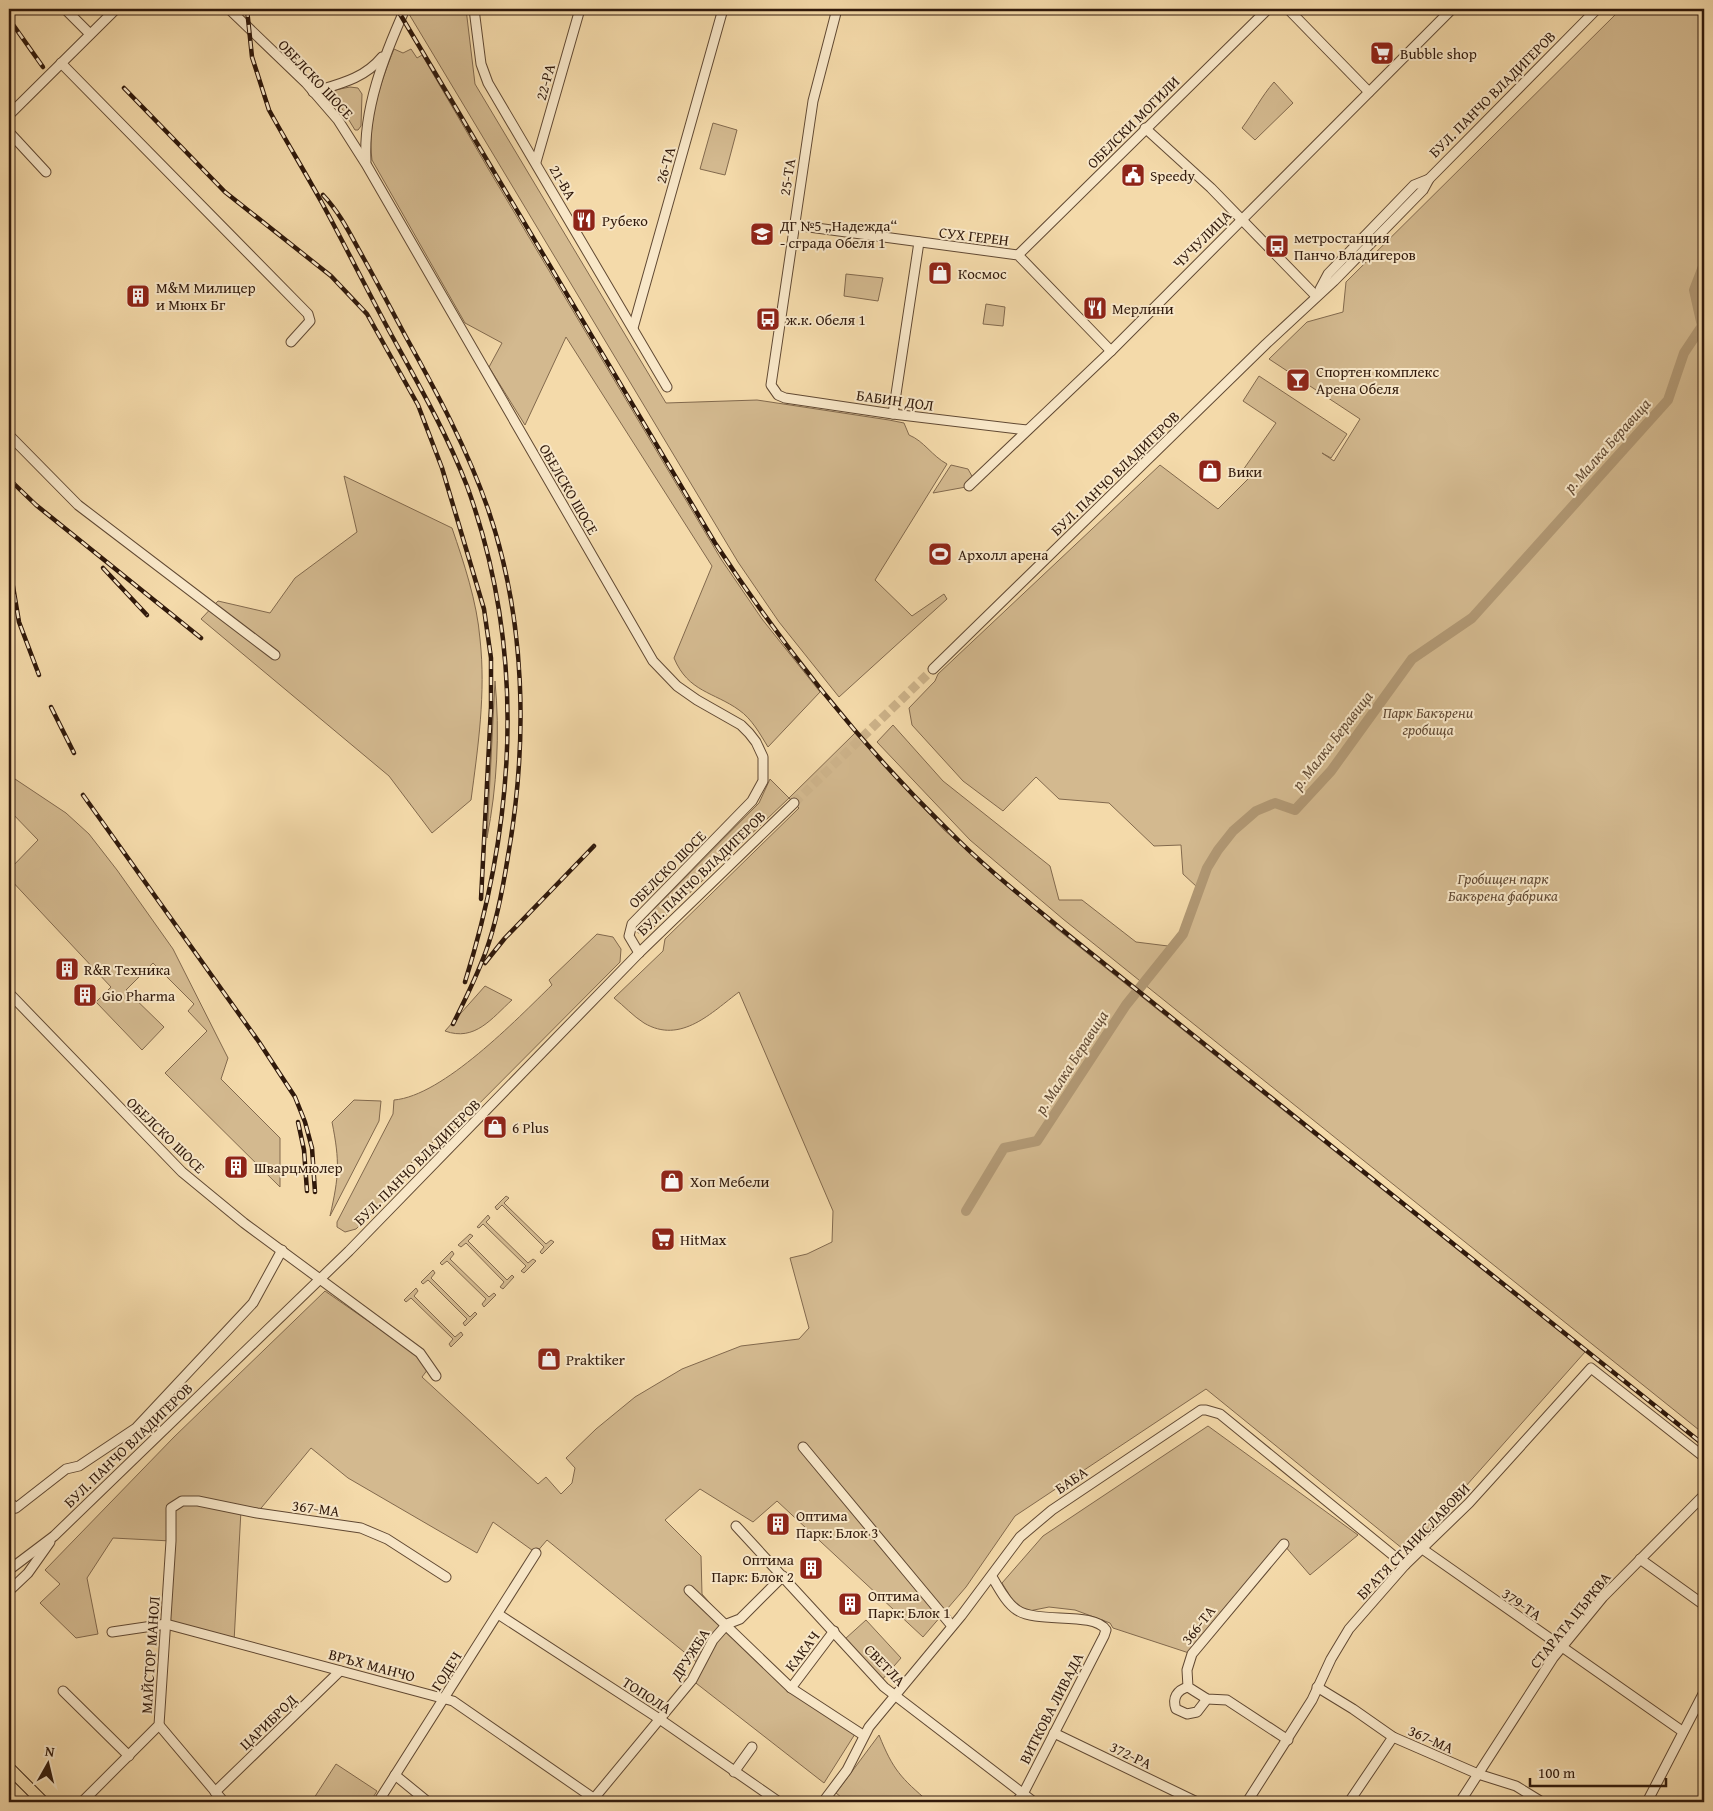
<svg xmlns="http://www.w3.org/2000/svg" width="1713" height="1811" viewBox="0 0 1713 1811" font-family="'Gentium Book Plus',serif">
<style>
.green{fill:#d3b98f;stroke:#82694d}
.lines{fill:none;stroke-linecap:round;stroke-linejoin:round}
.canal{stroke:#b19874;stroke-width:10}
.minor-tunnel{stroke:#cdb38a;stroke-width:9;stroke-dasharray:9 4.5;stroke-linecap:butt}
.minor-casing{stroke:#614933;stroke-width:11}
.major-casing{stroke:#30190b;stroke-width:13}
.minor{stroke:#f8e7c8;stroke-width:9}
.major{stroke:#f4daaa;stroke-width:11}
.rail-casing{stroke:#30190b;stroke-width:4.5}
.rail{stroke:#f8e7c8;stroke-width:2.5;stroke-dasharray:8;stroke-linecap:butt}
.labels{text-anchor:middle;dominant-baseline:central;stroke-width:4;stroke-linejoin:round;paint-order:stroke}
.poi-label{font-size:15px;fill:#30190b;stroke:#f8e7c8;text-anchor:start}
.street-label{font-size:15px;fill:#30190b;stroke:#f8e7c8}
.park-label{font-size:15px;font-style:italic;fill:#614933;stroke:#f8e7c8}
.water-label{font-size:16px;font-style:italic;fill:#644c35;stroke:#f8e7c8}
</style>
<rect width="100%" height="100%" fill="#f4daaa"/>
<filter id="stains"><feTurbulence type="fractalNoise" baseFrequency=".004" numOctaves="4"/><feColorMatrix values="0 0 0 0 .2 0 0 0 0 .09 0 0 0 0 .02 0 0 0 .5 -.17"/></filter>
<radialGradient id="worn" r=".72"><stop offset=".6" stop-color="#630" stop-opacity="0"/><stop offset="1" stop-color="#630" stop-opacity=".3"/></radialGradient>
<g class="green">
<path d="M411,9H466L475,84L666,403L757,400L889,420L904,423L909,435C924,441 932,456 947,464L875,580L912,616L944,594L947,599L839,697L779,622L738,562L409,14Z"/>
<path d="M1621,9H1704V1434L1063,919L970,840L877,742L893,725L943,781L1050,866L1059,900H1082L1136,942L1168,946L1181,930L1197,887L1183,874L1181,845L1154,846L1109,803L1059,799L1036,777L1003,811L963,781L912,725L909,708L935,681L938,674L1160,465L1218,509L1250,477L1243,470L1276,423L1243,401L1259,376L1347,434L1331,458L1322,453L1334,461L1360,419L1269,359L1307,322L1343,312L1346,282Z"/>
<path d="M394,49L403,53L411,49L417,58L422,55L489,170L721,559L762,619L820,692L768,747C760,734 752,719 739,710C714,692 688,692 674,658L712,566L566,337L525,425L489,367L502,343L465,323L372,160C367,123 380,83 394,49Z"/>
<path d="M1274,82L1293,103L1255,140L1242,128C1254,112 1261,97 1274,82Z"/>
<path d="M350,87L358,88L362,94L361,126L358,130H355L339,104L328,94L330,91Z"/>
<path d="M713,123L737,130L725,175L700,169Z"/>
<path d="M846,274L883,278L878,301L844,296Z"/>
<path d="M986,304L1005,307L1003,326L983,324Z"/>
<path d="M951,465L968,469L973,478L966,487L933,493Z"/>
<path d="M344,476L452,528C464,563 477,602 480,639C486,693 478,747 471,800L432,833L389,776L201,619L218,601L270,613L295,578L357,532Z"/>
<path d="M495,681C500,734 497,786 487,838Z"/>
<path d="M855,733L944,830L1057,929L1585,1352L1410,1549H1403L1206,1389L1015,1516L966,1587L923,1637L777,1501L753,1522L700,1489L665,1520L701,1556L702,1594L733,1630L756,1654L855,1734L824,1783L692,1680L700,1665L547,1540L536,1553L493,1522L477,1553L348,1478L311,1448L257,1513L241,1510L234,1642L166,1624L171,1541L113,1538L87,1578L98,1634L76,1638L40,1603L60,1584L45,1570L174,1437L325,1291L431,1365L422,1377L538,1484L546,1477L561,1494L572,1483L575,1468L566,1458L596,1429L635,1397L682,1369L741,1346L799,1339L809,1328L790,1258L807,1254L832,1242L833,1211L739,992C712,1012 681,1045 644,1023C633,1016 624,1006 614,998L663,951L665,939L799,808L789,798L654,927L648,932L638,933L640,923L759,803L770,779L789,798Z"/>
<path d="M9,775L66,813L89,834L117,870L173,949L228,1058L221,1079L280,1138V1187L165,1073L207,1031L188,1011L194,1004L153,963L126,990L164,1027L142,1050L96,1002L111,987L9,878V870L38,840L9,810Z"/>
<path d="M597,934L613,937L621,949L620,962L444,1139L437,1138L402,1172L404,1181L356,1229L345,1232L337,1227V1222L393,1114L394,1100C443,1096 517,1019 552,985L549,980Z"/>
<path d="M485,986L512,1000C492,1018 475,1042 445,1031Z"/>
<path d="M354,1100L381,1101L379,1121L330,1216C339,1176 340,1162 332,1122Z"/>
<path d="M506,1196L509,1198L504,1203L546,1244L551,1240L554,1242L542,1254L540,1252L544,1247L502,1205L497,1210L495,1207Z"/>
<path d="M488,1215L490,1218L486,1222L528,1263L533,1259L536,1261L524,1273L521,1271L526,1266L483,1224L479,1228L477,1227Z"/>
<path d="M470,1234L473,1236L468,1241L507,1280L512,1275L514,1277L503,1289L500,1287L504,1282L466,1243L461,1247L458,1245Z"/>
<path d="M452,1251L454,1254L450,1259L489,1297L494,1293L496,1295L484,1307L482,1304L486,1299L447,1261L442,1265L440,1263Z"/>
<path d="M433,1270L435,1273L431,1278L470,1317L475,1312L477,1314L465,1326L463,1323L467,1319L428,1280L423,1284L421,1282Z"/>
<path d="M416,1288L418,1291L414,1296L455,1337L461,1332L463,1335L451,1347L449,1344L453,1339L411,1298L406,1302L404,1300Z"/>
<path d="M1208,1426L1358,1535L1310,1575L1284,1545L1192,1654L1113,1628L1110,1623L1075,1610L1049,1607L1029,1611L1015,1604L1002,1583L1043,1536Z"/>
<path d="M866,1620L901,1658L881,1681L845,1639Z"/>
<path d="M879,1735C893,1770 901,1778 929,1802H847L836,1793Z"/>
<path d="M336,1764L377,1791L370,1802H320L314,1798Z"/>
</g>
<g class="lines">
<path class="canal" d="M966,1211L1004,1148L1037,1141L1126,1005L1183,934L1207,868L1218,850L1233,831L1256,811L1275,803L1295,810L1331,771L1412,659L1472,618L1668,400L1684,353L1702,326L1694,290L1704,264"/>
<path class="minor-tunnel" d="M794,803L933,669"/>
<g class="minor-casing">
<g id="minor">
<path d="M65,9L90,34"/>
<path d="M229,9L306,83L338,120L366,164L653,661L677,686L697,700L741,725L749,733L756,742L763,757V781L752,801L632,924L629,936L639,953"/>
<path d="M474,9L481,64L488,83L667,387"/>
<path d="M837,9L813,101L771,385L778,395L785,398L893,414L1027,430"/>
<path d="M1288,9L1369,92"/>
<path d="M61,63L308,314L310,321L291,342"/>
<path d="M313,92C339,84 364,79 382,57"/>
<path d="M9,115L116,9"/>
<path d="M1145,128L1211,188L1316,296"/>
<path d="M9,132L46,172"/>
<path d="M366,161C363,109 384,56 405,9"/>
<path d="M536,162L580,9"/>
<path d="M794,225L1018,255L1111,351"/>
<path d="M1018,255L1268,9"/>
<path d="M1320,289L1328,274L1414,185L1429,179"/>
<path d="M633,328L723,9"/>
<path d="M893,414L919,242"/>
<path d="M9,435L78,505L275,655"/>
<path d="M969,486L1111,351L1452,9"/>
<path d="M933,669L1266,344L1334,281L1423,190L1429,179L1597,9"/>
<path d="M9,993L182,1172L244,1223L420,1353L436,1376"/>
<path d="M803,1447L952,1626"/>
<path d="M9,1502L16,1508L66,1469L79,1466L136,1428L253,1303L282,1250"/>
<path d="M736,1526L884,1687L1034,1802"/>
<path d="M1284,1544L1192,1654L1187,1670L1188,1687L1207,1699L1227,1700L1288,1740"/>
<path d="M1421,1548L1682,1731"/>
<path d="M1640,1559L1704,1605"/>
<path d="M9,1570L54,1536L349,1251L639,953L794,803"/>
<path d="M992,1577C999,1588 1006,1603 1017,1610C1037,1624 1094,1611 1106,1630L1104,1636L1023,1794L1016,1802"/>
<path d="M689,1590L791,1688L863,1735"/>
<path d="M9,1591L28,1573L50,1542"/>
<path d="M498,1614L661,1720L779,1802"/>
<path d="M112,1632L166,1624L453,1701L599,1802"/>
<path d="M1188,1687C1177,1690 1172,1698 1176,1709L1187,1714L1197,1712L1207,1699"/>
<path d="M1317,1687L1353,1709L1393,1737L1478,1774L1516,1786L1542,1802"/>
<path d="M791,1688L834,1631"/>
<path d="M63,1691L129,1756"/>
<path d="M159,1725L224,1802"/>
<path d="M1054,1733L1197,1802"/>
<path d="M734,1772L752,1747"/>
<path d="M395,1775L428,1802"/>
<path d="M215,1792L340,1671"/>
<path d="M82,1802L159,1725L171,1541V1508L182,1501H198L257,1513L361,1528L387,1539L446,1577"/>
<path d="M378,1802L536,1553"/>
<path d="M591,1802L692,1680L713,1640L727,1624L740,1619L783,1576"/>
<path d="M823,1802L847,1770L869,1727L961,1616L1020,1537L1052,1510L1201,1410H1206L1220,1414L1405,1565"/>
<path d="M1247,1802L1312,1700L1331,1659L1349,1629L1405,1565L1469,1503L1591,1368L1704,1457"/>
<path d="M1349,1802L1393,1737"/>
<path d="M1460,1802L1553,1658L1603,1597L1704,1495"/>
<path d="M1647,1802L1704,1692"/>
</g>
</g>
<g class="major-casing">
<path id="major" d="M9,1768L43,1802"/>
</g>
<use href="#minor" class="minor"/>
<use href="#major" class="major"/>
<g class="rail-casing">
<g id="rail">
<path d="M247,9L252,57L269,110C286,141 305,172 322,203C346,247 368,292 392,336C419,385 447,434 467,486C526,649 516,819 465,982"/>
<path d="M397,9L715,543C782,645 858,742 946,828C983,866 1025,899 1066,933L1704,1445"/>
<path d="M9,19L43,67"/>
<path d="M124,88L225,192L331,276L367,314L418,405L442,468L484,609L491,658V707L481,899"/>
<path d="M323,195C341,214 351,236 364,259C378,284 392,311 406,337C437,393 467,448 488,509C526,620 528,742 508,856C503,888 497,921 486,951C477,976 465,1000 453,1024"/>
<path d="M9,479L36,505L201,638"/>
<path d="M9,563L19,622L39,675"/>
<path d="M103,568L147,615"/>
<path d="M51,707L74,753"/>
<path d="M83,795L259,1042L295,1097L305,1122L312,1148L315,1192"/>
<path d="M485,963L505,938L594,846"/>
<path d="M298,1122L304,1150L307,1191"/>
</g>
</g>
<use href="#rail" class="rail"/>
</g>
<defs>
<g id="supermarket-square" transform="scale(1.25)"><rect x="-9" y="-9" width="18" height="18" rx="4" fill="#8f2418" stroke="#f8e7c8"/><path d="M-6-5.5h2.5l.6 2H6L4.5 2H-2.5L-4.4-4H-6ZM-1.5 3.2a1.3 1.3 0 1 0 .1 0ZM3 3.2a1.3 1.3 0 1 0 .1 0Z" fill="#fff"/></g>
<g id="civic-square" transform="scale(1.25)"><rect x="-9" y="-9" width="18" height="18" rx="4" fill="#8f2418" stroke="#f8e7c8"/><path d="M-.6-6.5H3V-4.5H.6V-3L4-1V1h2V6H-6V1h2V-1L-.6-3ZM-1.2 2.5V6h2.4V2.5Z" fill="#fff"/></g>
<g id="restaurant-square" transform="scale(1.25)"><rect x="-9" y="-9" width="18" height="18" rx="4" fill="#8f2418" stroke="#f8e7c8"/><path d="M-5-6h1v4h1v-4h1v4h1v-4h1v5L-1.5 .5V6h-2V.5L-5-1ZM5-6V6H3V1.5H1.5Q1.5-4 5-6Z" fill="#fff"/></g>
<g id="school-square" transform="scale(1.25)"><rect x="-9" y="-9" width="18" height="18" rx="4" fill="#8f2418" stroke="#f8e7c8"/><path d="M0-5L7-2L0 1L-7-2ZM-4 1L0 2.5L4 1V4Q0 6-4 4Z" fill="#fff"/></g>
<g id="bus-square" transform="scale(1.25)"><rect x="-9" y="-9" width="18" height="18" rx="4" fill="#8f2418" stroke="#f8e7c8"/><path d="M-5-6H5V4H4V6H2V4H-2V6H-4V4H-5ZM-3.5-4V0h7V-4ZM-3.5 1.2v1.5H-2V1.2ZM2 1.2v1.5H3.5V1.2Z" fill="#fff"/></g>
<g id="shop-square" transform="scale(1.25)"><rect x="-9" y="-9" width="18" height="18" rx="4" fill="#8f2418" stroke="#f8e7c8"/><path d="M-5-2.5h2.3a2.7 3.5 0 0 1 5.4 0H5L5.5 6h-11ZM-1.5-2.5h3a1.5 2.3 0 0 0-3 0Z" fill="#fff"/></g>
<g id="building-square" transform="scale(1.25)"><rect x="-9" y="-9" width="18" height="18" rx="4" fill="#8f2418" stroke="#f8e7c8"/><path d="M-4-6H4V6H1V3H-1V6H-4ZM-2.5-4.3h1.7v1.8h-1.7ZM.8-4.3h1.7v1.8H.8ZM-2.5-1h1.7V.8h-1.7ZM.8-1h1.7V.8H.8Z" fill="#fff"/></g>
<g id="bar-square" transform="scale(1.25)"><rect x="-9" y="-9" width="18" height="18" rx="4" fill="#8f2418" stroke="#f8e7c8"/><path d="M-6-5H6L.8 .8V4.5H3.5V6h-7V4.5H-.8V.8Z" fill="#fff"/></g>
<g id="stadium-square" transform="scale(1.25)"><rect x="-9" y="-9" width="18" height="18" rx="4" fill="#8f2418" stroke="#f8e7c8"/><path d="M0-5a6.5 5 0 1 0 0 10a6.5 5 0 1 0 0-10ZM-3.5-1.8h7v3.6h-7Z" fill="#fff"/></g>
</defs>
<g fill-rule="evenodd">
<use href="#supermarket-square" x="1382" y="53"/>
<use href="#civic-square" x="1133" y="175"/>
<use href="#restaurant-square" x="584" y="220"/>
<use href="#school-square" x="762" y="234"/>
<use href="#bus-square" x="1277" y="246"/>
<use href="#shop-square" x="940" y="273"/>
<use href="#building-square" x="138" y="296"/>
<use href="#restaurant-square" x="1095" y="308"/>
<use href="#bus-square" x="768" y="319"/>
<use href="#bar-square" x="1298" y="380"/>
<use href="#shop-square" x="1210" y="471"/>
<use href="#stadium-square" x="940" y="554"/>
<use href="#building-square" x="67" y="969"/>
<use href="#building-square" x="85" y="995"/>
<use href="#shop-square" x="495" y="1127"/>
<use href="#building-square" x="236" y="1167"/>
<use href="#shop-square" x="672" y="1181"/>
<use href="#supermarket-square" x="663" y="1239"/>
<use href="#shop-square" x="549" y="1359"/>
<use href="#building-square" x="778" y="1524"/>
<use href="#building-square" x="811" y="1568"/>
<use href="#building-square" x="850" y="1604"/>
</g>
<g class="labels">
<g class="poi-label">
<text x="1400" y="53">Bubble shop</text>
<text x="1150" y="175">Speedy</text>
<text x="602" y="220">Рубеко</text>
<text x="780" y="225">ДГ №5 „Надежда“<tspan x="780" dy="17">- сграда Обеля 1</tspan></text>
<text x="1294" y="237">метростанция<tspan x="1294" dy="17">Панчо Владигеров</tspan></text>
<text x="958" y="273">Космос</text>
<text x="156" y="287">М&amp;M Mилицер<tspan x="156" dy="17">и Мюнх Бг</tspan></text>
<text x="1112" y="308">Мерлини</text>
<text x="786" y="319">ж.к. Обеля 1</text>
<text x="1316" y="371">Спортен комплекс<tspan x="1316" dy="17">Арена Обеля</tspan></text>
<text x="1228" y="471">Вики</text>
<text x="958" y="554">Архолл арена</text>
<text x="84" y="969">R&amp;R Техника</text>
<text x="102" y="995">Gio Pharma</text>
<text x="512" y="1127">6 Plus</text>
<text x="254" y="1167">Шварцмюлер</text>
<text x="690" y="1181">Хоп Мебели</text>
<text x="680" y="1239">HitMax</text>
<text x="566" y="1359">Praktiker</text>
<text x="796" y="1515">Оптима<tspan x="796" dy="17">Парк: Блок 3</tspan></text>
<text x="794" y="1559" text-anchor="end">Оптима<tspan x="794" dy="17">Парк: Блок 2</tspan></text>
<text x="868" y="1595">Оптима<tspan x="868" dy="17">Парк: Блок 1</tspan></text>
</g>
<g class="street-label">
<text transform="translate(316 79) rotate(47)">ОБЕЛСКО ШОСЕ</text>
<text transform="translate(545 82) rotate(-74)">22-РА</text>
<text transform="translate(1492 94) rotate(-45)">БУЛ. ПАНЧО ВЛАДИГЕРОВ</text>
<text transform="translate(1133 122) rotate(-45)">ОБЕЛСКИ МОГИЛИ</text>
<text transform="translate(665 165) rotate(-74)">26-ТА</text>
<text transform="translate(787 177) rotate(-81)">25-ТА</text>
<text transform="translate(563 182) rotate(60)">21-ВА</text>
<text transform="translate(974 236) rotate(7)">СУХ ГЕРЕН</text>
<text transform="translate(1202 239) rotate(-45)">ЧУЧУЛИЦА</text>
<text transform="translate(895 400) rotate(8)">БАБИН ДОЛ</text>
<text transform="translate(1115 473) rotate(-44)">БУЛ. ПАНЧО ВЛАДИГЕРОВ</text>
<text transform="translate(569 489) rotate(60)">ОБЕЛСКО ШОСЕ</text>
<text transform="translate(667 869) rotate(-45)">ОБЕЛСКО ШОСЕ</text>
<text transform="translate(701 873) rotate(-44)">БУЛ. ПАНЧО ВЛАДИГЕРОВ</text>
<text transform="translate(166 1135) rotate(44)">ОБЕЛСКО ШОСЕ</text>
<text transform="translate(417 1162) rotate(-45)">БУЛ. ПАНЧО ВЛАДИГЕРОВ</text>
<text transform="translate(128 1445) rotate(-44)">БУЛ. ПАНЧО ВЛАДИГЕРОВ</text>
<text transform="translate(1071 1480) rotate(-34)">БАБА</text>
<text transform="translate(316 1508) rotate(8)">367-МА</text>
<text transform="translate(1413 1541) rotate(-46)">БРАТЯ СТАНИСЛАВОВИ</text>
<text transform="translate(1522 1604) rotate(35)">379-ТА</text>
<text transform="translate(1570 1620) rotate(-51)">СТАРАТА ЦЪРКВА</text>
<text transform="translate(1198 1625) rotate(-52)">366-ТА</text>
<text transform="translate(802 1651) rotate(-53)">КАКАЧ</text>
<text transform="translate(690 1654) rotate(-57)">ДРУЖБА</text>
<text transform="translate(150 1655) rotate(-86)">МАЙСТОР МАНОЛ</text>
<text transform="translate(372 1665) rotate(15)">ВРЪХ МАНЧО</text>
<text transform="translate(885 1665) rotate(46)">СВЕТЛА</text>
<text transform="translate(446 1671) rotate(-58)">ГОДЕЧ</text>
<text transform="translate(647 1695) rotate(33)">ТОПОЛА</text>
<text transform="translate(1051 1708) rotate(-63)">ВИТКОВА ЛИВАДА</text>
<text transform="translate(268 1722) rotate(-44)">ЦАРИБРОД</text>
<text transform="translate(1431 1739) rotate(24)">367-МА</text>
<text transform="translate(1131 1755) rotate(26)">372-РА</text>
</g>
<g class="park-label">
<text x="1428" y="712">Парк Бакърени<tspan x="1428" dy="17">гробища</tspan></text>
<text x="1503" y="878">Гробищен парк<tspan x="1503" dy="17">Бакърена фабрика</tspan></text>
</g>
<g class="water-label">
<text transform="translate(1607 445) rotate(-48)">р. Малка Беравица</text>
<text transform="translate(1332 740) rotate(-52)">р. Малка Беравица</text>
<text transform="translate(1071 1062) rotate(-57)">р. Малка Беравица</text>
</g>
</g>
<rect width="1713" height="1811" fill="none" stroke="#f4daaa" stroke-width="30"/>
<rect x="10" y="10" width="1693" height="1791" fill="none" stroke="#30190b" stroke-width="2.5"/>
<rect x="15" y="15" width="1683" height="1781" fill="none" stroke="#30190b"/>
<g transform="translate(48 1764) rotate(8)" stroke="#f8e7c8" stroke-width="4" paint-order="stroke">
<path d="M0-4L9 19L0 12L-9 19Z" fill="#30190b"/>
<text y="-8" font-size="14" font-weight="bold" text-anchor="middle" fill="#30190b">N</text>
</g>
<path d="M1530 1778v8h136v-8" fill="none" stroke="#30190b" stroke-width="2.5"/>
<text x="1538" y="1778" font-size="15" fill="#30190b" stroke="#f8e7c8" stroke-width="4" paint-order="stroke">100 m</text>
<rect width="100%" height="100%" filter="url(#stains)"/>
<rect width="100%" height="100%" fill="url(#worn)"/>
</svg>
